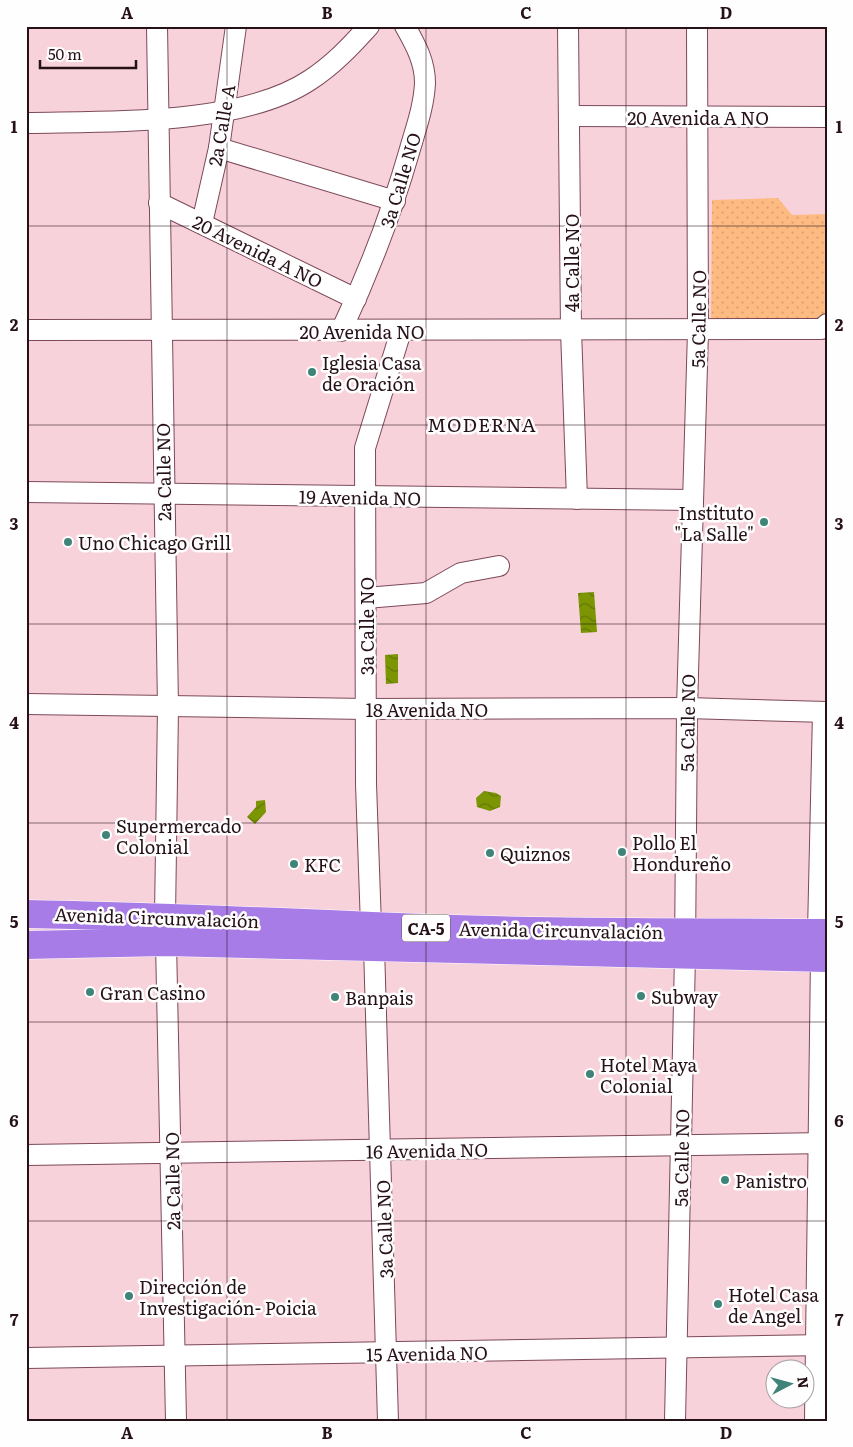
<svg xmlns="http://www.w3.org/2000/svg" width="853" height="1447" viewBox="0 0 853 1447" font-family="Literata,serif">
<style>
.park{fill:url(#park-dots)}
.water{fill:url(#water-waves)}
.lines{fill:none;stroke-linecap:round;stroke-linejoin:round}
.minor-casing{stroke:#7d4959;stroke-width:22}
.highway-casing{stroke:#fff;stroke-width:29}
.minor{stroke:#fff;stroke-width:20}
.highway{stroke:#a87ce7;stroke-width:28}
.grid{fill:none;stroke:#261117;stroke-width:1;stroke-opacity:0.55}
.poi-dot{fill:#408479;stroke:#fefefe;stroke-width:2}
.labels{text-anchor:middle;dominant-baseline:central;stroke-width:5;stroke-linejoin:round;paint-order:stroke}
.shield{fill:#fefefe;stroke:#67585c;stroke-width:1}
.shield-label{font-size:16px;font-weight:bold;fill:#261117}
.street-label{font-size:18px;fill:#261117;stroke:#fefefe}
.poi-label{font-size:18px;fill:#261117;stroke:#fefefe;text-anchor:start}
.neighbourhood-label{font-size:19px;letter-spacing:1px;fill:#261117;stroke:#fefefe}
.neatline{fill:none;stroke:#261117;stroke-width:2}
.grid-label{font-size:16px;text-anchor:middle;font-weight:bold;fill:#261117}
</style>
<defs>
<pattern id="park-dots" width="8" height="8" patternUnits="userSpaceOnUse" patternTransform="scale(1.25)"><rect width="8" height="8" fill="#fdbb81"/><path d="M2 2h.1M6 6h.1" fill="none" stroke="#d9a06f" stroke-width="1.8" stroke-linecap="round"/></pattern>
<pattern id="water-waves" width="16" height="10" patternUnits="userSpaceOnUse" patternTransform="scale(1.25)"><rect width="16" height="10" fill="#7b9503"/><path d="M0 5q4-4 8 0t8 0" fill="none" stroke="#657804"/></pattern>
</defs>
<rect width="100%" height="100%" fill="#f7d2db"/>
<path class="park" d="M778,198L792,215L827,214V313L814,323H711L712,200Z"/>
<g class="water">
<path d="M594,592L597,632L581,633L578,593Z"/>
<path d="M398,654V683L386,684L385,655Z"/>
<path d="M484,791L496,793L501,796L500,807L490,811L477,807L476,798Z"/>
<path d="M265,800L266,812L255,824L247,817L256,807V801Z"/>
</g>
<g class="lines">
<g class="minor-casing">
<g id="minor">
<path d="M157,26L168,707L165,917"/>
<path d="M568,26L571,330L577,499"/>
<path d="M570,116L827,117"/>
<path d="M26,123C108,121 241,126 310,80C333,65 350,47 369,26"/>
<path d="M219,148L395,201"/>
<path d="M159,203L356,299"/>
<path d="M202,223L219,148L236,26"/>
<path d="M26,330L822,329L827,324"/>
<path d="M341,331C369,272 392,212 410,149C416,128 424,106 425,83C425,61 415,44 405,26"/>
<path d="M26,492L693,500"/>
<path d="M366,598L426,593L461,573L499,566"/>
<path d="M26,704L367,709L687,708L827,712"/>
<path d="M371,926L366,784L365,448L401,331"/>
<path d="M818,932L823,712"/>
<path d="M166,942L176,1421"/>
<path d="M374,947L388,1421"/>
<path d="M26,1155L827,1143"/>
<path d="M26,1358L827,1345"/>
<path d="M675,1421L685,955L687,708L698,331L697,26"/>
<path d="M815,1421L821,957"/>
</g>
</g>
<g class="highway-casing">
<g id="highway">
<path d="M26,914C142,916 257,921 372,926C523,933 675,932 827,933"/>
<path d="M26,945L166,942L827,958"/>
</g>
</g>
<use href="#minor" class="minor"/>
<use href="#highway" class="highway"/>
</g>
<path class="grid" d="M227,26V1421M426,26V1421M626,26V1421M26,226H827M26,425H827M26,624H827M26,823H827M26,1022H827M26,1221H827"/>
<g class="poi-dot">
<circle cx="312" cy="372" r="5"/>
<circle cx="764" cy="522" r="5"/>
<circle cx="68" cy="542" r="5"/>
<circle cx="106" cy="835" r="5"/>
<circle cx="622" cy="852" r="5"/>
<circle cx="490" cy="853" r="5"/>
<circle cx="294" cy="864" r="5"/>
<circle cx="90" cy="992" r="5"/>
<circle cx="641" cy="996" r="5"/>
<circle cx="335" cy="997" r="5"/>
<circle cx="590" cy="1074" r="5"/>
<circle cx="725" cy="1180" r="5"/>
<circle cx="129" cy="1296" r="5"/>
<circle cx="718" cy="1304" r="5"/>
</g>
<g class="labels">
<rect class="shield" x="402" y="914.5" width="48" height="27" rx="4"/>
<g class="shield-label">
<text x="426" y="928">CA-5</text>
</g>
<g class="street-label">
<text x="698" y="117">20 Avenida A NO</text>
<text transform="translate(221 125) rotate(-80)">2a Calle A</text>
<text transform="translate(400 180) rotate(-73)">3a Calle NO</text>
<text transform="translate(258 251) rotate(26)">20 Avenida A NO</text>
<text transform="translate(571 263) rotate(-90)">4a Calle NO</text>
<text transform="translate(698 319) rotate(-89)">5a Calle NO</text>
<text x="362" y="331">20 Avenida NO</text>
<text transform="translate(163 472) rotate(-91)">2a Calle NO</text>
<text transform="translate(360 497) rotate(1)">19 Avenida NO</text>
<text transform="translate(366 626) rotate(-90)">3a Calle NO</text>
<text x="427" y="709">18 Avenida NO</text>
<text transform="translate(687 723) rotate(-89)">5a Calle NO</text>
<text transform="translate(157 917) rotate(2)">Avenida Circunvalación</text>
<text transform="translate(561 930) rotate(1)">Avenida Circunvalación</text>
<text transform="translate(427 1150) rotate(-1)">16 Avenida NO</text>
<text transform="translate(681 1158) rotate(-89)">5a Calle NO</text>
<text transform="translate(172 1181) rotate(-91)">2a Calle NO</text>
<text transform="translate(384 1229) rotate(-92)">3a Calle NO</text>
<text transform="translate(427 1353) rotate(-1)">15 Avenida NO</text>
</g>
<g class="poi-label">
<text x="322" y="362">Iglesia Casa<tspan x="322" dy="21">de Oración</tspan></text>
<text x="754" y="512" text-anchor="end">Instituto<tspan x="754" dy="21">"La Salle"</tspan></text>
<text x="78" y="542">Uno Chicago Grill</text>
<text x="116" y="825">Supermercado<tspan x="116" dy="21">Colonial</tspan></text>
<text x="632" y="842">Pollo El<tspan x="632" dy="21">Hondureño</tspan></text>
<text x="500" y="853">Quiznos</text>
<text x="304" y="864">KFC</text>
<text x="100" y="992">Gran Casino</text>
<text x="651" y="996">Subway</text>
<text x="345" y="997">Banpais</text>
<text x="600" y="1064">Hotel Maya<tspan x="600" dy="21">Colonial</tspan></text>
<text x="735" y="1180">Panistro</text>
<text x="139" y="1286">Dirección de<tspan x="139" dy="21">Investigación- Poicia</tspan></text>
<text x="728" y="1294">Hotel Casa<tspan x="728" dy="21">de Angel</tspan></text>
</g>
<g class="neighbourhood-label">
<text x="482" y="424">MODERNA</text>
</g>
</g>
<rect width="853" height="1447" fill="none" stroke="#fefefe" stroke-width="55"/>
<g transform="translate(790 1384) rotate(84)"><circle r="24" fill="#fefefe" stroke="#a89fa2"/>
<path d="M0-4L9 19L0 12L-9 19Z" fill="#408479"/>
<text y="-8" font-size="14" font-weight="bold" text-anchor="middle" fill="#261117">N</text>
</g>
<path d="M40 60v8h96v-8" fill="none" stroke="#261117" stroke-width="2.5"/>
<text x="48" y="60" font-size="15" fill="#261117" stroke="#fefefe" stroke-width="4" paint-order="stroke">50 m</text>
<rect x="28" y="28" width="798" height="1392" class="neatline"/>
<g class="grid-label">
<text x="127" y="19">A</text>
<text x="327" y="19">B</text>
<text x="526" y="19">C</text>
<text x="726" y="19">D</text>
<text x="14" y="133">1</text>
<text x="839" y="133">1</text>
<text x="14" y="331">2</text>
<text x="839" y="331">2</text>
<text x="14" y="530">3</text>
<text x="839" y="530">3</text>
<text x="14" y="729">4</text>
<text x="839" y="729">4</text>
<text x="14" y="928">5</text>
<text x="839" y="928">5</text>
<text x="14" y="1127">6</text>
<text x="839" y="1127">6</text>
<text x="14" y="1326">7</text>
<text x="839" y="1326">7</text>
<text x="127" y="1439">A</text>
<text x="327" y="1439">B</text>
<text x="526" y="1439">C</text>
<text x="726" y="1439">D</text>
</g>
</svg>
